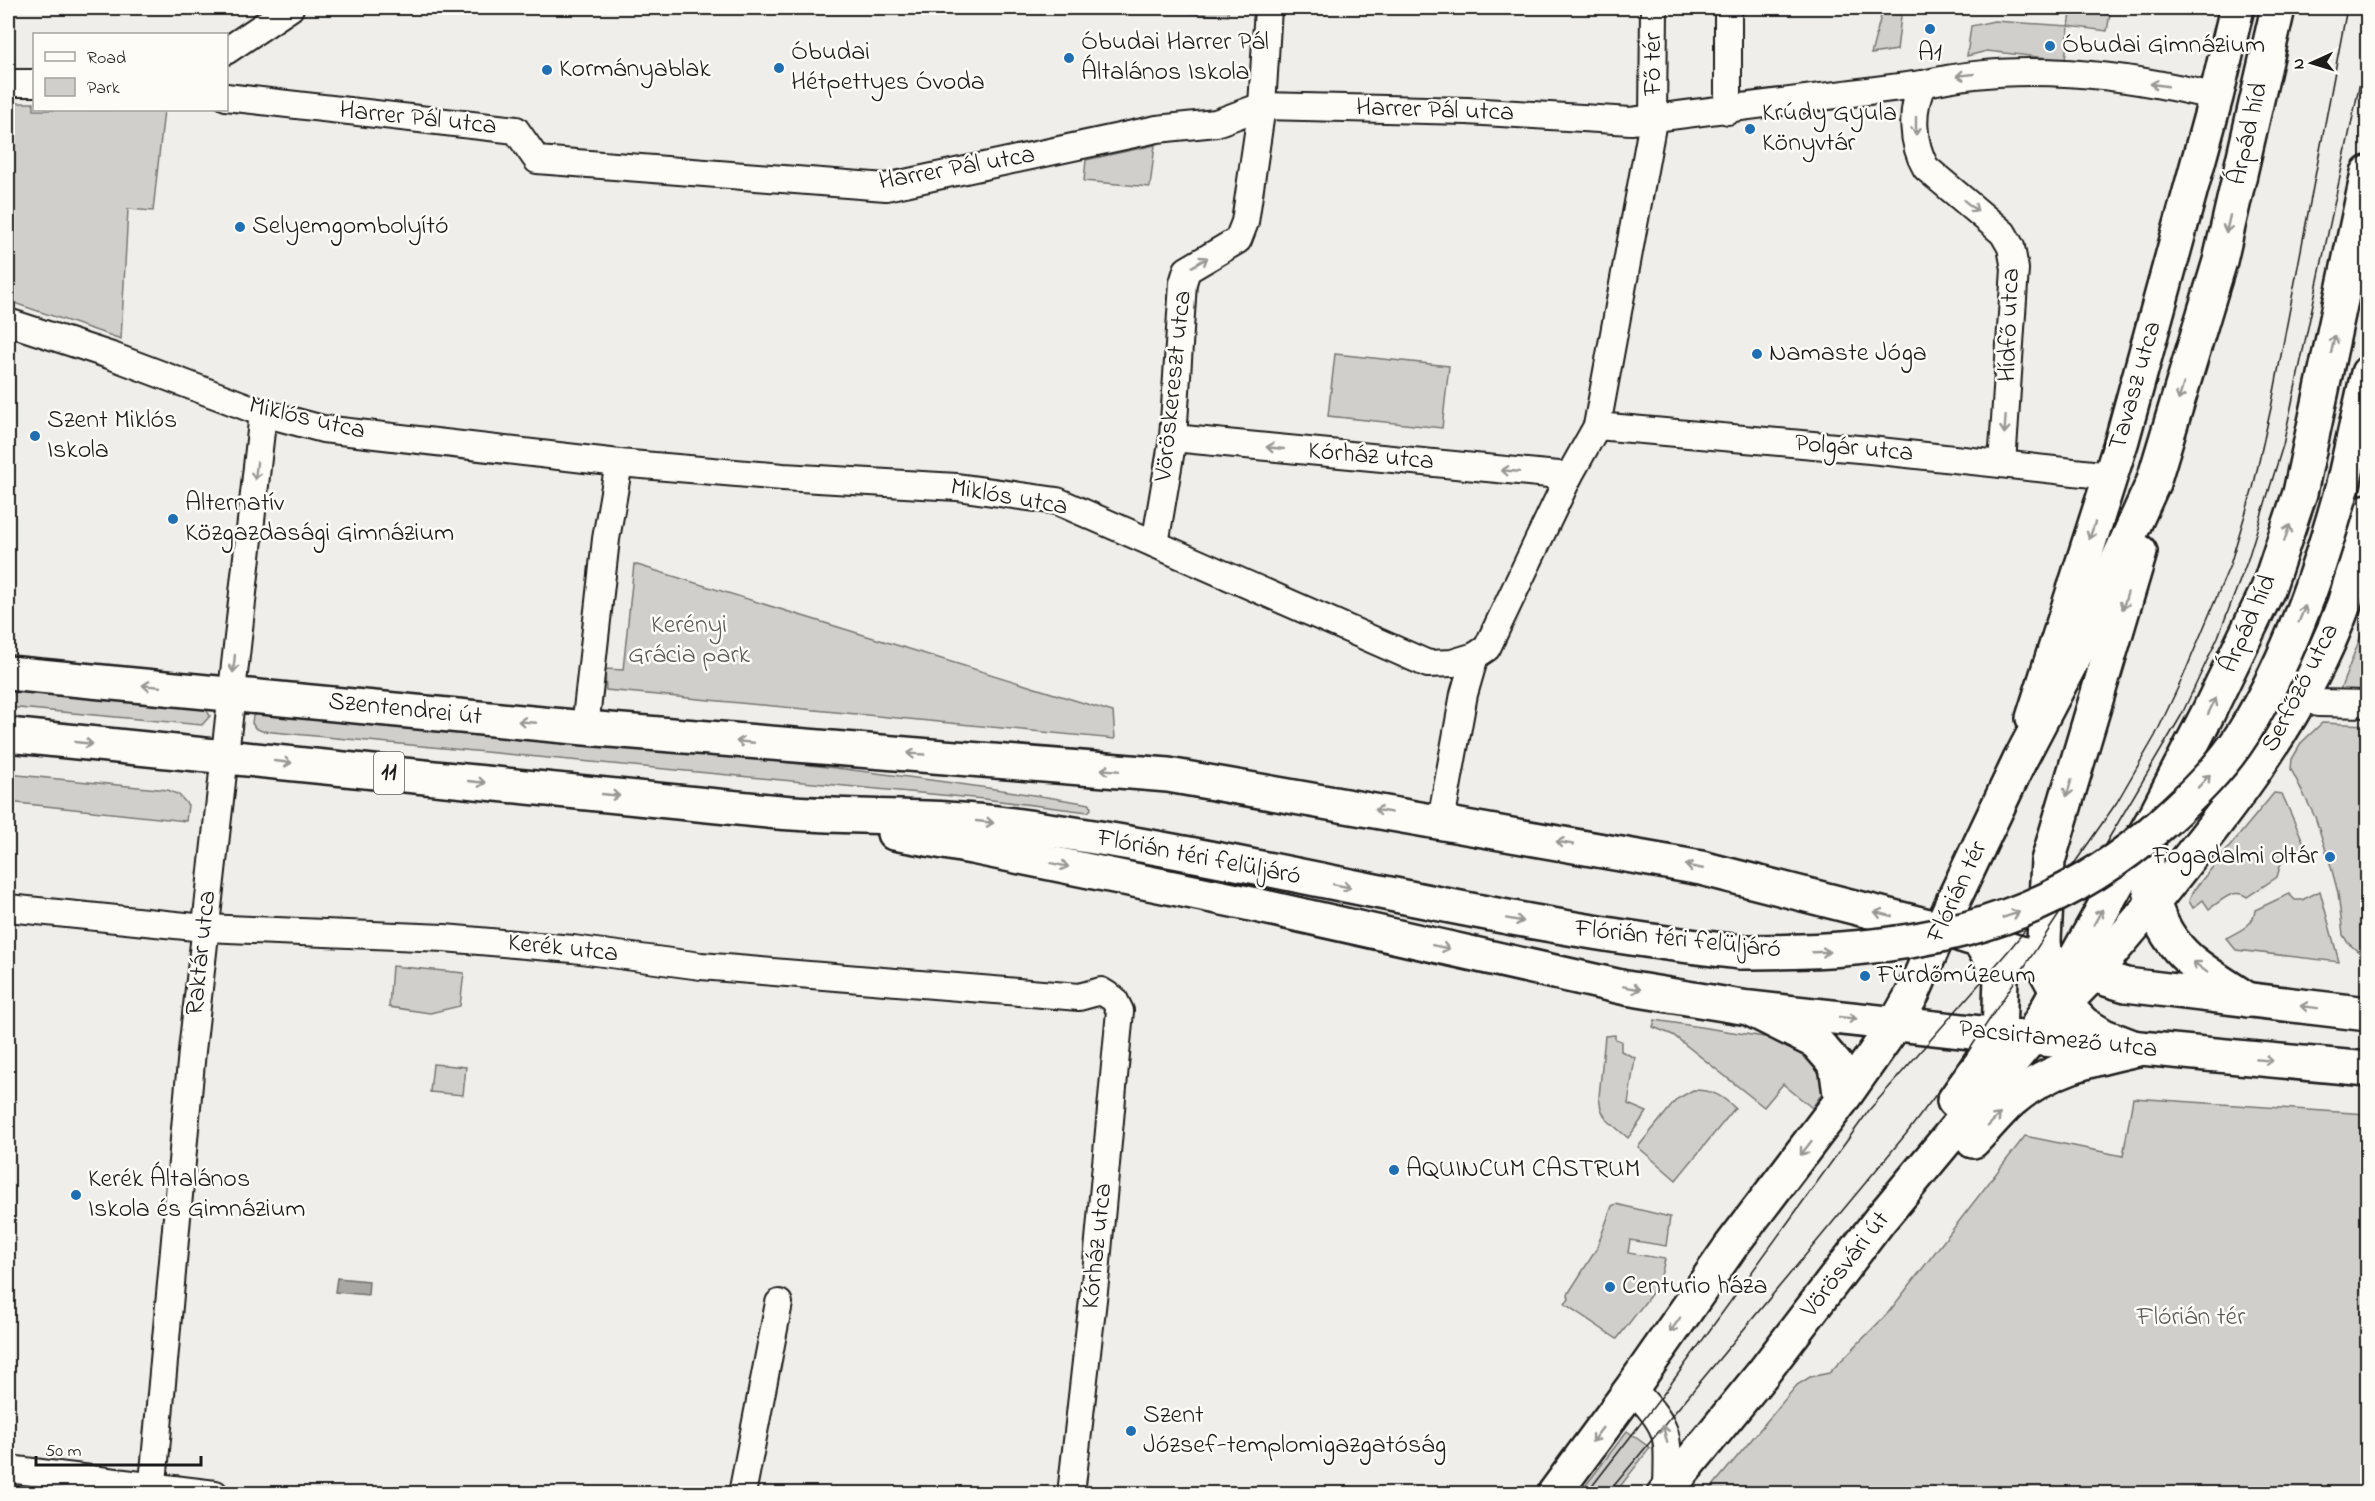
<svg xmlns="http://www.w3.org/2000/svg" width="2375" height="1501" viewBox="0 0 2375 1501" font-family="'Indie Flower',sans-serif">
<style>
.green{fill:#d0cfcc;stroke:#767674;stroke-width:1.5}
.water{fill:#a8a7a3;stroke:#706f6d;stroke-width:1.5}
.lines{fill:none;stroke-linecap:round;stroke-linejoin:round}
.street-casing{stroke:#1c1c1c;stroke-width:30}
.secondary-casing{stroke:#1c1c1c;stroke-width:38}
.primary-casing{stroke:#1c1c1c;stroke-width:38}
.street{stroke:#fdfcf7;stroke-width:26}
.secondary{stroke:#fdfcf7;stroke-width:33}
.primary{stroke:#fdfcf7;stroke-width:33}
.tram{stroke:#1c1c1c;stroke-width:1.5}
.primary-bridge-casing{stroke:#1c1c1c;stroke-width:38;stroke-linecap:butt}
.primary-bridge{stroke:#fdfcf7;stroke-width:33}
.oneway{stroke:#989794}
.poi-dot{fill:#1f6fb2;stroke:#fdfcf7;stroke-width:2}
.labels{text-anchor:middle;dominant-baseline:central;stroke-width:5;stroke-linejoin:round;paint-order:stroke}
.shield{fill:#fdfcf7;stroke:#605f5e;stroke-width:1.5}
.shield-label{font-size:24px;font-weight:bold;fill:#1c1c1c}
.poi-label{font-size:26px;fill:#1c1c1c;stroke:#fdfcf7;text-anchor:start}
.street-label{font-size:26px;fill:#1c1c1c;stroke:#fdfcf7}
.park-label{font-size:26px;fill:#5b5b5a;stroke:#fdfcf7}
</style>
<rect width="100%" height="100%" fill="#f0eeea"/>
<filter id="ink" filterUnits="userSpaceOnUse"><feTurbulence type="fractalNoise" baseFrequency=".0167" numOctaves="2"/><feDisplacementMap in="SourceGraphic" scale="12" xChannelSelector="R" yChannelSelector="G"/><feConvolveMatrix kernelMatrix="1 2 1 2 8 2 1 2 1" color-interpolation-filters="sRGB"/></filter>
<g filter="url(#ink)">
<g class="green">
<path d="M1186,8H1228V16L1185,13Z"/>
<path d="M1883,8H1902L1897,50L1871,54Z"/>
<path d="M2072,8H2111L2107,31L2069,26L2065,60L1987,51L1967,56L1971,26L1994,21L2069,26Z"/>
<path d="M8,103H34V110H164L153,211L128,209L121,339L8,301Z"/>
<path d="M1155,145L1150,187L1084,181L1086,160Z"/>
<path d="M1335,354L1449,366L1442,428L1328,416Z"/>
<path d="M634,564L1113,712L1115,739L606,690L605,669L623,670Z"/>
<path d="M2367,614V692L2339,693L2365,625Z"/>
<path d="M8,690L201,707L206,709L210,716L202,725L8,707Z"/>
<path d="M260,712C537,739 816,758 1090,804L1091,809L1088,812L984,799L262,731L255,728L252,723L253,716Z"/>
<path d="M2322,723L2367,725V959L2348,943L2343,935L2338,893L2330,863L2315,817L2291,769L2292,759L2302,742Z"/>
<path d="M8,774L168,790L179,795L188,805L186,821L8,802Z"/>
<path d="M2274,793L2282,794L2306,848L2281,863L2277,877L2247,897C2234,887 2221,901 2209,909L2203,900L2193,908L2189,901L2193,891Z"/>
<path d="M2320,891L2339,962L2236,950L2226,938C2239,931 2254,926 2255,910L2289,894L2295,900H2302Z"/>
<path d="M392,966L464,973L460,1006L430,1013L389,1007Z"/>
<path d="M1655,1020L1784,1040L1823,1061V1092L1812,1108L1783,1084L1764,1107L1673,1035L1653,1027Z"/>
<path d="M1615,1035V1039L1621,1041V1051L1635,1058L1628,1104L1647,1112L1628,1138L1606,1119L1601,1109L1599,1097L1605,1036Z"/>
<path d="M433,1064L466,1067L463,1095L430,1092Z"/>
<path d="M1693,1090C1712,1090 1721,1095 1735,1108L1676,1180L1638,1147L1677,1099Z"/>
<path d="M2133,1098L2367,1114V1493H1707L1797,1385L1810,1377L1829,1373L1888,1313L2025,1136L2123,1156Z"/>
<path d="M1616,1204L1670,1217L1666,1246L1630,1240L1628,1253L1665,1259L1659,1284L1617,1339L1565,1304L1569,1299L1568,1294L1596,1250L1612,1206Z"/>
<path d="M1627,1431L1650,1448L1615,1493H1580Z"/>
</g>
<path class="water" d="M337,1278L369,1281L368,1295L335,1292Z"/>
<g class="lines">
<g class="street-casing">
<g id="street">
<path d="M1728,8V111"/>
<path d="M226,51L290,8"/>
<path d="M8,83H34"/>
<path d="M1923,84C1910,109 1912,144 1926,168L2003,233L2011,247L2015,269L2002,464"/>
<path d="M226,97L516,130L537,160L886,187L1157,129L1216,123L1262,106L1467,111L1631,121L1923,84C2016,61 2125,74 2216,97"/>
<path d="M8,322L112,356L263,413L323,429L619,463L783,477L957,487L1057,501L1428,664L1452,663L1475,656"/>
<path d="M1597,426L1870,450L2111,476"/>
<path d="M1173,438L1569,476"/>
<path d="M1155,544L1173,438L1183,283L1187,270L1238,240L1245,222L1262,106L1268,8"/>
<path d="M2303,696L2318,703L2368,704"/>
<path d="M585,728L606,539L619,463"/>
<path d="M1441,821L1464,694L1475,656L1487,648L1569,476L1597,426L1653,121L1654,8"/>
<path d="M8,908L205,928L444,938L573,949L701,966L1079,997L1101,991L1114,999L1120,1011L1096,1273L1071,1494"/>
<path d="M1632,1388C1672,1432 1668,1433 1667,1490"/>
<path d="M8,1469L215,1494"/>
<path d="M152,1494L192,1051L263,413"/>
<path d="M742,1494L779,1303"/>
</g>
</g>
<g class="secondary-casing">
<g id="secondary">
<path d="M2033,718L2122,440L2216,97L2237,8"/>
<path d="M2153,903C2227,810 2303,718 2344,604C2354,574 2360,541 2368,511"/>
<path d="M1961,935L2126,985L2368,1014"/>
<path d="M1750,1008L1999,1035L2368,1069"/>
</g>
</g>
<g class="primary-casing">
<g id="primary">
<path d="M2343,485L2368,373"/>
<path d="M8,673L585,728L1168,775L1701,868L1940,929"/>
<path d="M8,735C261,759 515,788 768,811C850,819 932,814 1014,825C1258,858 1496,927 1741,952"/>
<path d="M2150,832C2140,877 2155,930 2190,960C2208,975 2229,987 2248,1000"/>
<path d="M894,833L972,847L1242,902L1626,988L1748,1008L1816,1042L1836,1065L1841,1101"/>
<path d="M2031,1038L2156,814L2208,713L2268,589L2300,493L2368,173"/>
<path d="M2138,1049L2104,1036L2084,1024L2064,1004L2046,971L2044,940L2048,861L2140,552"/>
<path d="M1954,1101L1999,1035L2001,977L1979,940"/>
<path d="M1973,1141C1986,1128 1998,1113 2011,1101C2047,1069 2092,1059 2138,1049"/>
<path d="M1554,1494L1632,1388L1731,1246L1841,1101L1896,1023L1913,993L1954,899L2020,760L2076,653L2153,483L2220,261L2278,8"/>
<path d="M1664,1494L1763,1373L1879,1221L2031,1038L2092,975L2153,903"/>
</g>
</g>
<use href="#street" class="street"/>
<use href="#secondary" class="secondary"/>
<use href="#primary" class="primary"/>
<g class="tram">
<path d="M1586,1494L1662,1396L1870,1109L2009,950L2044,907L2117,802L2155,736L2183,677L2230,565L2253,488L2271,408L2347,8"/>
<path d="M1607,1494L1906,1134L1966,1055L2103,848L2181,716L2218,637L2247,562L2283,445L2368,45"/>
</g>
<g class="primary-bridge-casing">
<path id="primary-bridge" d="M1741,952C1901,953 2039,933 2162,823C2192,796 2223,766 2244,732C2291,655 2319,571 2343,485"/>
</g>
<use href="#primary-bridge" class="primary-bridge"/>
</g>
<defs><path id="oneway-shaft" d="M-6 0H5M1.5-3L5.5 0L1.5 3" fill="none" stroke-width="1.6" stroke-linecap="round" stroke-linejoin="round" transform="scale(1.5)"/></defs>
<g class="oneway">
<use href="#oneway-shaft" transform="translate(1965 75) rotate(174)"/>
<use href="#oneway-shaft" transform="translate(2159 85) rotate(-172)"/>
<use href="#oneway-shaft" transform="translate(1916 126) rotate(90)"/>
<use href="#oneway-shaft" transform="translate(1971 206) rotate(39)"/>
<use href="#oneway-shaft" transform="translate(2228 224) rotate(103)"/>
<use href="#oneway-shaft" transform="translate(1200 262) rotate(-31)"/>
<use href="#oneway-shaft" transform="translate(2333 344) rotate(-78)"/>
<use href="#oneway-shaft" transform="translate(2181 392) rotate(107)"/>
<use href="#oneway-shaft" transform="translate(2005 425) rotate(94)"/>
<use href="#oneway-shaft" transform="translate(1275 448) rotate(-174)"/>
<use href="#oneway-shaft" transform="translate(256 471) rotate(97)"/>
<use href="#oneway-shaft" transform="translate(1510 471) rotate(-175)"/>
<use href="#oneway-shaft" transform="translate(2092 531) rotate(109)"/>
<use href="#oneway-shaft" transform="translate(2287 533) rotate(-71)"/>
<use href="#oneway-shaft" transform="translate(2125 601) rotate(107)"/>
<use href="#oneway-shaft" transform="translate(2302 614) rotate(-68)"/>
<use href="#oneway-shaft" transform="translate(234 664) rotate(96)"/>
<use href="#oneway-shaft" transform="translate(151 686) rotate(-175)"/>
<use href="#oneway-shaft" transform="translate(2212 706) rotate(-64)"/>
<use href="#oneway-shaft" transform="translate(527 722) rotate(-175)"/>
<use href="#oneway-shaft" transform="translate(745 742) rotate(-175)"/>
<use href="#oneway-shaft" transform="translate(84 743) rotate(6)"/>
<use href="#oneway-shaft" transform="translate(916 754) rotate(-177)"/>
<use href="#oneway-shaft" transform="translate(283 762) rotate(6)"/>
<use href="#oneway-shaft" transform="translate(1110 770) rotate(-175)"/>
<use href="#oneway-shaft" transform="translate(2204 781) rotate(-47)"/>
<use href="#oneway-shaft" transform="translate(477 782) rotate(6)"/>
<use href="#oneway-shaft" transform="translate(2069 788) rotate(106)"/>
<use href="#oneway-shaft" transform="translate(611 795) rotate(6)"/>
<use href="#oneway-shaft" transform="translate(1383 811) rotate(-170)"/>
<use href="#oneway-shaft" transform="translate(985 822) rotate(6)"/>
<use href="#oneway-shaft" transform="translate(1565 843) rotate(-170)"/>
<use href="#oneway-shaft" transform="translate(1060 865) rotate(12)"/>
<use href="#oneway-shaft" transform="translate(1694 867) rotate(-169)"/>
<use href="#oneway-shaft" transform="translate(1342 886) rotate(11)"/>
<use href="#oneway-shaft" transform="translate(1883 914) rotate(-166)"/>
<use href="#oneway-shaft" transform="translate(2011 915) rotate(-19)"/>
<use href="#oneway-shaft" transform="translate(2098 917) rotate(-61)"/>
<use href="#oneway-shaft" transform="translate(1515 920) rotate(10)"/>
<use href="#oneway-shaft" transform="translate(1441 947) rotate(12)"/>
<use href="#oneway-shaft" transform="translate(1821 952) rotate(-2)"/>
<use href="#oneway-shaft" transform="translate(2200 967) rotate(-143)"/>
<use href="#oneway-shaft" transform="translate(1632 988) rotate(10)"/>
<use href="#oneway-shaft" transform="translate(2309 1007) rotate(-173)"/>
<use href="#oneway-shaft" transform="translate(1848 1018) rotate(6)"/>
<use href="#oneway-shaft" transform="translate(2264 1060) rotate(5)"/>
<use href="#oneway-shaft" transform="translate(1994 1120) rotate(-46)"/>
<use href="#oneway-shaft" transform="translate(1806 1148) rotate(128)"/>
<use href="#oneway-shaft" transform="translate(1675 1325) rotate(125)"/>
<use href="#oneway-shaft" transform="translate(1665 1434) rotate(-104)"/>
<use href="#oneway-shaft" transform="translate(1597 1435) rotate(127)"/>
</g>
</g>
<g class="poi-dot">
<circle cx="1930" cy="29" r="6"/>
<circle cx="2050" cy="46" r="6"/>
<circle cx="1069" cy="58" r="6"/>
<circle cx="779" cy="68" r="6"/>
<circle cx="547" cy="70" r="6"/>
<circle cx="1750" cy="129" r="6"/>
<circle cx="240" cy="227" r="6"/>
<circle cx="1757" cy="354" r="6"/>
<circle cx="35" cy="436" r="6"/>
<circle cx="173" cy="519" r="6"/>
<circle cx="2330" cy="857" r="6"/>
<circle cx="1865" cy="976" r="6"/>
<circle cx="1394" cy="1170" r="6"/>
<circle cx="76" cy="1195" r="6"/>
<circle cx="1610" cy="1287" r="6"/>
<circle cx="1131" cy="1431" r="6"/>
</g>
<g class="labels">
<rect class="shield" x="374" y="752" width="30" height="42" rx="4.5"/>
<g class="shield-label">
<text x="389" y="773">11</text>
</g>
<g class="poi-label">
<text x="1081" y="43">Óbudai Harrer Pál<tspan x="1081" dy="30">Általános Iskola</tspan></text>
<text x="2062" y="46">Óbudai Gimnázium</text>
<text x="791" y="53">Óbudai<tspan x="791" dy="30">Hétpettyes Óvoda</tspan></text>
<text x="1930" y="54" text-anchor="middle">A1</text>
<text x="559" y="70">Kormányablak</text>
<text x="1762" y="114">Krúdy Gyula<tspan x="1762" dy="30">Könyvtár</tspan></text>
<text x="252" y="227">Selyemgombolyító</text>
<text x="1769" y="354">Namaste Jóga</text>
<text x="47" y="421">Szent Miklós<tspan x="47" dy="30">Iskola</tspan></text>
<text x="185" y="504">Alternatív<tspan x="185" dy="30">Közgazdasági Gimnázium</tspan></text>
<text x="2318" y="857" text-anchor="end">Fogadalmi oltár</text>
<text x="1877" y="976">Fürdőmúzeum</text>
<text x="1406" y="1170">AQUINCUM CASTRUM</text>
<text x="88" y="1180">Kerék Általános<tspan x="88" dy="30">Iskola és Gimnázium</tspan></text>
<text x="1622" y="1287">Centurio háza</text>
<text x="1143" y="1416">Szent<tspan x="1143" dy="30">József-templomigazgatóság</tspan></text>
</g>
<g class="street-label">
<text transform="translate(1654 64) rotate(-90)">Fő tér</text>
<text transform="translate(1435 111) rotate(2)">Harrer Pál utca</text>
<text transform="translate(418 119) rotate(6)">Harrer Pál utca</text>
<text transform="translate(2249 134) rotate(-77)">Árpád híd</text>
<text transform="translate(957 169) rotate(-10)">Harrer Pál utca</text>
<text transform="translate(2010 325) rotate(-88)">Hídfő utca</text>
<text transform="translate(1174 386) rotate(-84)">Vöröskereszt utca</text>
<text transform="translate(2136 386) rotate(-74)">Tavasz utca</text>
<text transform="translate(307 419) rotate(13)">Miklós utca</text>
<text transform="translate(1854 449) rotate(5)">Polgár utca</text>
<text transform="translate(1371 457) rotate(5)">Kórház utca</text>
<text transform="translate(1009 498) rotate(10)">Miklós utca</text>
<text transform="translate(2249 624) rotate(-66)">Árpád híd</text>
<text transform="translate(2301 688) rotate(-63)">Serfőző utca</text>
<text transform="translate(405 710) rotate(6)">Szentendrei út</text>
<text transform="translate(1199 858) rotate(11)">Flórián téri felüljáró</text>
<text transform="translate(1958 892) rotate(-65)">Flórián tér</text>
<text transform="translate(1678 940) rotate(6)">Flórián téri felüljáró</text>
<text transform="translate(563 949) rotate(6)">Kerék utca</text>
<text transform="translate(202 953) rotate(-84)">Raktár utca</text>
<text transform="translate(2058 1040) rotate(6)">Pacsirtamező utca</text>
<text transform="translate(1098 1246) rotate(-84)">Kórház utca</text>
<text transform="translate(1846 1265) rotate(-52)">Vörösvári út</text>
</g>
<g class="park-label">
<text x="689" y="626">Kerényi<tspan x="689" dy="30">Grácia park</tspan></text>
<text x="2191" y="1318">Flórián tér</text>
</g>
</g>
<rect width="2375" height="1501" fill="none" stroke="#fdfcf7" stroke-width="30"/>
<rect x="15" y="15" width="2345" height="1471" fill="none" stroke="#1c1c1c" stroke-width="2" filter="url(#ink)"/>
<rect x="33" y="33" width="195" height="78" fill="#fdfcf7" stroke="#a3a29f" stroke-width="1.5"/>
<rect x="45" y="52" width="30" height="9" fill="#fdfcf7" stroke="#a3a29f" stroke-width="1.5"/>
<text x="87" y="63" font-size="18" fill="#1c1c1c">Road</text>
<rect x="45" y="78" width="30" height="18" fill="#d0cfcc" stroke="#a3a29f" stroke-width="1.5"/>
<text x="87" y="93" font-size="18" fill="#1c1c1c">Park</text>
<g transform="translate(2312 63) rotate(266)" stroke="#fdfcf7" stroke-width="4.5" paint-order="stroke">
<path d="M0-4.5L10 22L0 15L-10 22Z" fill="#1c1c1c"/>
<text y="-9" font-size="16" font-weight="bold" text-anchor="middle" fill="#1c1c1c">N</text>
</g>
<path d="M36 1456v9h165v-9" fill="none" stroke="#1c1c1c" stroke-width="3"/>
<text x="45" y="1456" font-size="18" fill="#1c1c1c" stroke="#fdfcf7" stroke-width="4.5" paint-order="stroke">50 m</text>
</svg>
